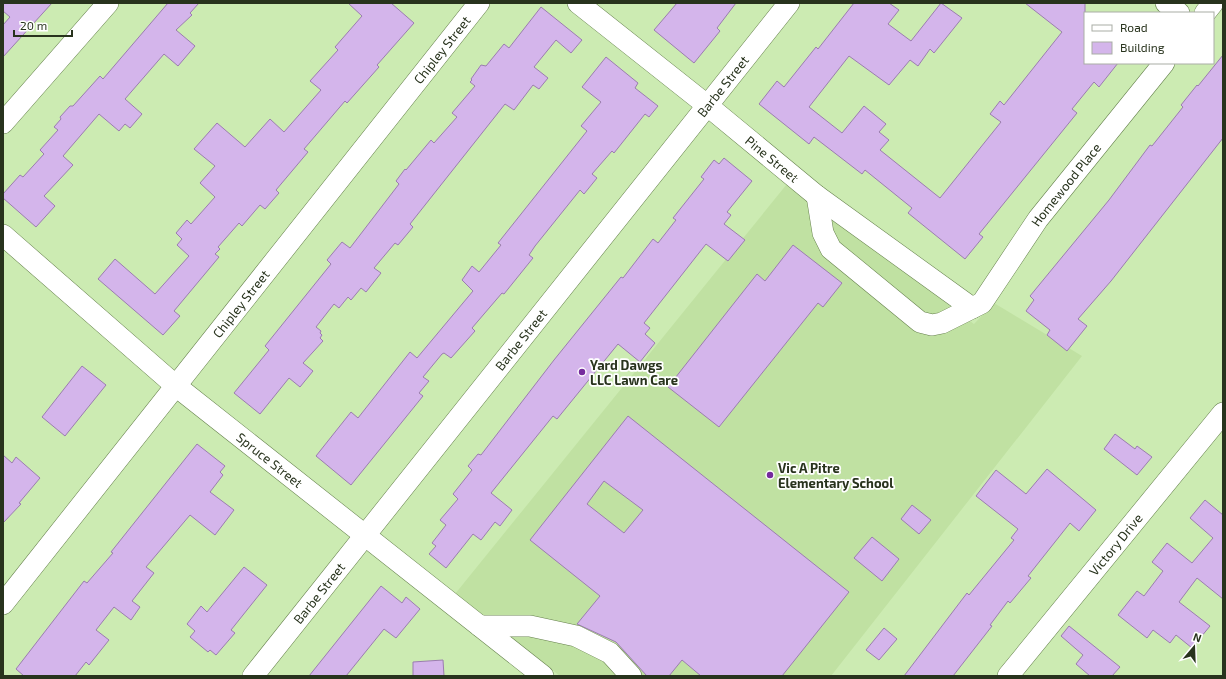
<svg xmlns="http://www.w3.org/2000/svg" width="1226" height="679" viewBox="0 0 1226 679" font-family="'Exo 2',sans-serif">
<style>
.built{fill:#c0e1a2}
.building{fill:#d4b5eb;stroke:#9b7daf;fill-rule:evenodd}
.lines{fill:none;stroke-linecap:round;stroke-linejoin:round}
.minor-casing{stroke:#66814d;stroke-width:22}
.minor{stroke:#fff;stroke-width:21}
.poi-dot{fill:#752b9d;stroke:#fff;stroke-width:1.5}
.labels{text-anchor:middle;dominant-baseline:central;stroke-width:3.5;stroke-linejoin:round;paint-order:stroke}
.street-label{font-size:13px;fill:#28331d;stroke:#fff}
.poi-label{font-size:13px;font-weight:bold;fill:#28331d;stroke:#fff;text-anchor:start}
</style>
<rect width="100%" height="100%" fill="#ccebb2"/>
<path class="built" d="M787,184L974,324L994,303L1082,356L831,676H560L455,594Z"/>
<g class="building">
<path d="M3,3H52L3,57V25L10,17L3,11Z"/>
<path d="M168,3H199L190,13L192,15L176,30L195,46L178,66L164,54L125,99L142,114L130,128L125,124L119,131L99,114L63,156L73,165L44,196L55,206L36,227L3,198V194L20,175L23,177L44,154L40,150L58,130L54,127L61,119L60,117L70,106H73L100,76L103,79Z"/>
<path d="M348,3H391L414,23L377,65L379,67L347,103L345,101L304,149L308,152L276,190L279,193L265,209L260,205L242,226L239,223L218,247L220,249L215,254L219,257L174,311L180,316L163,335L98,279L115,259L155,294L189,256L177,245L182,239L176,233L187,220L191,224L215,197L200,183L215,166L194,149L217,123L245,147L270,119L284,132L321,90L310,81L338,50L335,47L362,16Z"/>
<path d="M677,3H736L717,28L720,31L694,63L654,30Z"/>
<path d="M854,3H889L899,10L888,24L911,41L941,3L962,18L934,53L930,49L918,66L910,60L889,85L849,56L809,107L842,133L864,106L886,124L879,132L889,140L880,150L940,198L1001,122L990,114L1000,101L1004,105L1062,32L1025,3H1085V63H1118L1099,87L1094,82L1072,109L1077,113L979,234L983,237L965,259L908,213L912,208L865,170L862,174L814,137L809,144L759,104L777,81L784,87L816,47L818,49Z"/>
<path d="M541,7L582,40L571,53L556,40L534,67L548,78L539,89L533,85L514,110L505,104L410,224L413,227L398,245L395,243L374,268L381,273L366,292L361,288L351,300L348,297L339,308L334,304L316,327L321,331L320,333L322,335L320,338L323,341L303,363L313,371L300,387L289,378L260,414L234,393L269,350L265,346L331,264L327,260L342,242L350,248L399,184L396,181L405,169L406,170L431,140L434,143L457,117L452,113L475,86L470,82L472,80L471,79L481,65L486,66L504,44L509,48Z"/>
<path d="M1223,55V138L1111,281L1078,319L1087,326L1067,351L1047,335L1050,330L1026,311L1034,300L1030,296L1109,200L1150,145L1152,146L1183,107L1181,105L1197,85L1198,86Z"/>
<path d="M606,57L638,83L635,88L658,106L649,117L645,114L614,153L612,151L592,174L597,178L584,194L580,190L535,246L529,255L533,258L504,294L502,293L472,328L475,331L451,358L444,353L442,354L423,377L429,381L419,393L423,396L351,485L316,456L351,412L358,418L410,352L417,358L473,291L462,280L472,266L479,272L501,245L498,243L587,131L581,126L601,102L582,87Z"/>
<path d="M724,158L752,181L727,212L731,215L724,224L745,240L728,261L706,244L644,323L650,328L645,334L655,343L640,362L618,344L557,419L553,416L491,493L512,510L500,526L495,522L481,540L473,534L446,568L429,554L436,546L432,543L446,525L440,520L458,499L453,494L472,470L468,466L478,454L481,455L554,360L621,277L623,278L653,239L658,243L676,220L673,218L704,179L701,177L714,160L719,164Z"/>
<path d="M793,245L842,283L823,307L818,303L719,427L668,387L757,274L765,281Z"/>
<path d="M82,366L106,385L65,436L42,417Z"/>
<path d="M628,416L849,592L782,676H701L682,660L669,676H647L616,642L577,624L600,596L530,540ZM604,481L643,510L624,533L587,504Z"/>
<path d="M1115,434L1135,449L1137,446L1152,457L1137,475L1104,449Z"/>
<path d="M197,444L225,466L220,472L223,475L210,492L234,510L215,535L190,515L146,567L154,573L132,601L140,607L131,620L114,607L96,630L109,640L89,665L86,662L75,676H24L16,669L84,581L87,583L113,553L111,552Z"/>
<path d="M3,455L12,463L16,457L40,478L19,503L21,504L3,523Z"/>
<path d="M1047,469L1096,510L1079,531L1070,523L1028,576L1031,578L1010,603L1008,601L990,625L992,626L953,676H904L967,593L969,595L1014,540L1011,538L1018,529L976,496L996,470L1026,494Z"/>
<path d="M1205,500L1223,515V599L1197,578L1179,602L1210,626L1192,648L1176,635L1170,643L1153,630L1147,638L1118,615L1137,591L1144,596L1163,571L1152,562L1167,543L1192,563L1213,538L1190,518Z"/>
<path d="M912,505L931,520L919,534L901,519Z"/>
<path d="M872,537L899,559L882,581L854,558Z"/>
<path d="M244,567L267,585L231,630L235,633L216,655L210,650L208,652L190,637L195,631L187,624L201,606L207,612Z"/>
<path d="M381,586L402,603L406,597L420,609L396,638L384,629L346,676H309Z"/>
<path d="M1069,626L1120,667L1112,676H1090L1076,664L1083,655L1061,636Z"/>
<path d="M884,628L897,639L879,660L866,650Z"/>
<path d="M443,660L444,676H413V662Z"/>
</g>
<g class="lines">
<g class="minor-casing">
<g id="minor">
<path id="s1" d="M578,3L708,106L817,196L972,308"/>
<path d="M1166,3L1179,13"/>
<path d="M1205,13L1213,3"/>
<path d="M3,123L108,3"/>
<path id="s2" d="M817,196L823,233L831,249L920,322L932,325L942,323L982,303L1038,219L1164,63"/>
<path id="s3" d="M3,235L176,386L543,676"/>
<path id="s4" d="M3,604L479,3"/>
<path d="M480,626H530L576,636L610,653L631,676"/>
<path id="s5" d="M253,676L789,3"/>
<path id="s6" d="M1008,676L1223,413"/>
</g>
</g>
<use href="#minor" class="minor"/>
</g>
<g class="poi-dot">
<circle cx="582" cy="372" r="4"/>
<circle cx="770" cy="475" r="4"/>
</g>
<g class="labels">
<g class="street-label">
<text stroke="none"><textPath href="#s4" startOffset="707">Chipley Street</textPath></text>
<text stroke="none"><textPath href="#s5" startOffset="754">Barbe Street</textPath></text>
<text stroke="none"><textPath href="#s1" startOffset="249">Pine Street</textPath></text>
<text stroke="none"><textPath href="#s2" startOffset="383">Homewood Place</textPath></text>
<text stroke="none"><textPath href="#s4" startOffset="383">Chipley Street</textPath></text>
<text stroke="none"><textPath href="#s5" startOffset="430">Barbe Street</textPath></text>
<text stroke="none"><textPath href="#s3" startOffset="349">Spruce Street</textPath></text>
<text stroke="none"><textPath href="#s6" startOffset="170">Victory Drive</textPath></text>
<text stroke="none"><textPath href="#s5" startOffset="106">Barbe Street</textPath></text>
</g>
<g class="poi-label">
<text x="590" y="365">Yard Dawgs<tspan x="590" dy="15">LLC Lawn Care</tspan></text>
<text x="778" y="468">Vic A Pitre<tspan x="778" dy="15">Elementary School</tspan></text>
</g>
</g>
<rect width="1226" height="679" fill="none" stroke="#28331d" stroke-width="8"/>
<rect x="1084" y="12" width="130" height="52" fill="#ffffff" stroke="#a9ada5"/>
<rect x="1092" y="25" width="20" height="6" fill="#ffffff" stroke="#a9ada5"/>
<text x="1120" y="32" font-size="12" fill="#28331d">Road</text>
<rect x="1092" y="42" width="20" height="12" fill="#d4b5eb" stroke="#a9ada5"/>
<text x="1120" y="52" font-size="12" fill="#28331d">Building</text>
<g transform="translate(1194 647) rotate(19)" stroke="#ffffff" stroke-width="3" paint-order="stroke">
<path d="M0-3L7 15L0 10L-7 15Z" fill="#28331d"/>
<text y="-6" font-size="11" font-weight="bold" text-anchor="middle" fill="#28331d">N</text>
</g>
<path d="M14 30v6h58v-6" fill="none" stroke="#28331d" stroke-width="2"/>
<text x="20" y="30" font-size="12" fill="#28331d" stroke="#ffffff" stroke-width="3" paint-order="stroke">20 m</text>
</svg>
